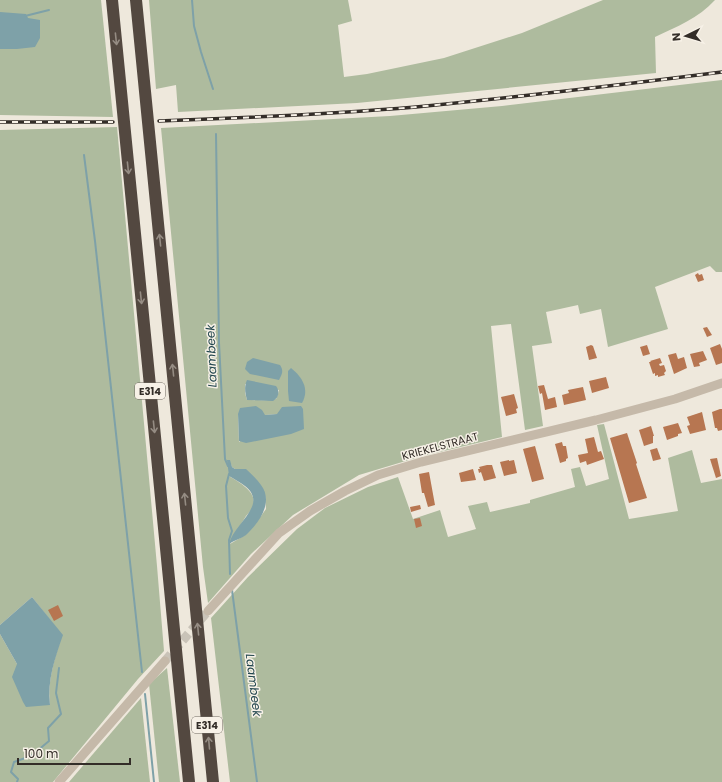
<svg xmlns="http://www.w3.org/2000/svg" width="722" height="782" viewBox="0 0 722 782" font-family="Poppins,sans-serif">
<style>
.green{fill:#aebb9e;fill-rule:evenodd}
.water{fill:#7ea1a8}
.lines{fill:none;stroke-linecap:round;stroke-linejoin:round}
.stream{stroke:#7ea1a8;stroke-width:2}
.building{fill:#b77651}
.tertiary-tunnel{stroke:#c9c3b8;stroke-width:9;stroke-dasharray:9 4.5;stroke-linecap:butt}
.tertiary{stroke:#c5b9a9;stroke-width:9}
.motorway{stroke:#534840;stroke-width:12}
.rail-casing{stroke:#332d28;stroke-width:3.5}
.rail{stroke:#f7f1e7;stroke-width:2;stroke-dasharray:6;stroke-linecap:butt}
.oneway{stroke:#958c83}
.labels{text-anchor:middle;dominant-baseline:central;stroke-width:3;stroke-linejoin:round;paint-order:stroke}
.shield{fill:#f7f1e7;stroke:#6e6861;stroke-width:1}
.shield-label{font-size:10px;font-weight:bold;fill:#332d28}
.street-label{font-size:11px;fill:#332d28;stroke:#f7f1e7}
.water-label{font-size:12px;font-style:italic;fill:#23474f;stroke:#f7f1e7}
</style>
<rect width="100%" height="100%" fill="#eee8dc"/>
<g class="green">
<path d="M0,0H101L113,117L0,115Z"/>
<path d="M149,0H348L352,21L338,25L344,77L367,74L444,58L522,33L603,0H715C699,18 676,27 655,37L656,73L357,103L178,112L176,85L156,89Z"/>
<path d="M722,80V272H716L710,266L655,287L668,329L608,347L601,309L580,314L578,305L546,312L552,343L532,346L543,426L525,430L511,324L491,326L502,437L419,457L359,475L293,515L251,554L208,603L203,567L161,128L390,116L502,106ZM245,384L279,390L278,394L276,399C266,401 257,400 247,400L245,393ZM238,414L265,415L278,414L239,442ZM232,464V467L235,469H240L265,494L266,509L261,516L245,535L230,544C235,535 240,525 246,516C248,514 250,511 252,509C260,493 240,483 229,476Z"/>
<path d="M117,127L157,566L164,651L138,679L53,782H0V634L17,664L50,705C47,680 55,658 62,635L32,597L0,625V130Z"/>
<path d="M604,424L629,519L678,511L668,458L692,450L701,483L722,479V782H230L211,618L248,577L297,529L325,508L368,487L398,477L413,519L440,510L448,537L476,529L468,506L487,502L490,512L530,503V500L575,487L571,469L580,467L586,486L609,479L597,425Z"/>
<path d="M167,668L180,782H159L149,684Z"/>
<path d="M141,698L150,782H69Z"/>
</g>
<g class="water">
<path d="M0,12L26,14L28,18L40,20V38L35,47L17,49H0Z"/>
<path d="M253,358L280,365C284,371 282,374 279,380L250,374L245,369L247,362Z"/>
<path d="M291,368C302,377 310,389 302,403L289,401L288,391V371Z"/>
<path d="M247,380L276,386C280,391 279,398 273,401L247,400C245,393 244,387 247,380Z"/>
<path d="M256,406L262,410L265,415L277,414L282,407L301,406L303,409L304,429L291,434L246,443L239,441L238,414L240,408Z"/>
<path d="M227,460H230L232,467L235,469H246C251,474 257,479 261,485C274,502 259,523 246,535C241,539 234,540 229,544C234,523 269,505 245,486C240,482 234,479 229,476Z"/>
<path d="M32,597L63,635C55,658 47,680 50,705L26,707L23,702L12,677L17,664L0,634V625Z"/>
</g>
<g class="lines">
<g class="stream">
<path d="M192,0L194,26L201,52L213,89"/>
<path d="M25,16L49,10"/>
<path d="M216,134L219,343L225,459L228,466"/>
<path d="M84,155L95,241L142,672"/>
<path d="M229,474L226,486L228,518L232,531L229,540L230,574"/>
<path d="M232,590L257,782"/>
<path d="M145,694L154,782"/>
<path d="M17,782L18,779L11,772L14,762L31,756L49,741L48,728L61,714L56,693L59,668"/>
</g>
</g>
<g class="building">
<path d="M698,273L699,275L702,274L704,280L698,282L695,275Z"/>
<path d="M707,327L712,335L707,337L703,328Z"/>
<path d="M720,344L722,349V363L716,365L710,348Z"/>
<path d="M591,345L593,346L597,358L589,360L586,347Z"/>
<path d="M647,345L650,354L643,356L640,347Z"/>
<path d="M703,351L707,360L699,363L700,366L694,367L690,354Z"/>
<path d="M676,353L678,359L684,357L687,368L674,374L668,355Z"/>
<path d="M660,358L662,363L659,364L660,366L664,365L666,371L664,373L665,375L658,377V375L655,376V373L653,374L649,362H651L650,361Z"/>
<path d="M606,377L609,388L592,393L589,381Z"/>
<path d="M544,385L548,399L555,397L557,407L545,410L542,393L540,394L538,386Z"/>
<path d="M583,387L586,400L564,405L562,395L569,393L568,390Z"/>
<path d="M514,394L518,408L516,409L517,413L506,416L501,397Z"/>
<path d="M720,409H722V430L718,431L717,428H715L712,412Z"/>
<path d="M702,412L706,430L690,434L687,426L690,425L687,417Z"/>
<path d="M678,423L682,433L678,434V436L667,440L663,427Z"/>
<path d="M651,426L654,436H653V443L644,446L639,430Z"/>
<path d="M627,433L637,463L636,464L647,498L629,503L610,438Z"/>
<path d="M594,437L598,452L601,451L604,459L587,465L586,461L580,463L578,455L588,453L585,439Z"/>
<path d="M562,442L563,446H566L568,458L566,459V461L560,463L555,444Z"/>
<path d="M535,446L544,479L532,482L523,449Z"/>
<path d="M657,448L661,459L653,461L650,450Z"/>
<path d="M717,458L721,476L716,478L710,459Z"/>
<path d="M509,460V461L514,460L517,473L504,476L500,462Z"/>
<path d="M487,465H492L496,478L484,481L481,472L479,473L478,469H480L479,467Z"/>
<path d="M473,469L476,480L461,482L459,473Z"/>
<path d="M429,472L435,505L428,507L424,493H422L419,474Z"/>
<path d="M420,505L421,509L411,512L410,507Z"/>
<path d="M420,518L422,526L416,528L414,519Z"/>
<path d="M58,605L63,616L54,621L48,610Z"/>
</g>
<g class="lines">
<path class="tertiary-tunnel" d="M165,661L208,611"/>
<g class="tertiary">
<path d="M208,611L279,533L310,511L345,491L378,475L421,462L596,420L675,399L722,383"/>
<path d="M59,782L165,661"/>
</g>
<g class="motorway">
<path d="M112,0L189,782"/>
<path d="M136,0L213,782"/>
</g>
<g class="rail-casing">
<g id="rail">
<path d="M159,121C245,118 330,114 416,107C518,97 620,85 722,72"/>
<path d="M0,122H113"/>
</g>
</g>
<use href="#rail" class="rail"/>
</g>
<defs><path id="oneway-shaft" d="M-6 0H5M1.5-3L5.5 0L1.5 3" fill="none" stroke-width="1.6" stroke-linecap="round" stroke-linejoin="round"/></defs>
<g class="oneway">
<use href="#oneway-shaft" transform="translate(116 39) rotate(84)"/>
<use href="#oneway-shaft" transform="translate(128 168) rotate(84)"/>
<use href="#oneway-shaft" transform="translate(160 240) rotate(-96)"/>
<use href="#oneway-shaft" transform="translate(141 298) rotate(84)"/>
<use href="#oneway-shaft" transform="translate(173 370) rotate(-96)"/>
<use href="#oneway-shaft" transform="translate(154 427) rotate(84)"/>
<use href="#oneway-shaft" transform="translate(185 499) rotate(-96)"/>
<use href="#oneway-shaft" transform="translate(198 629) rotate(-96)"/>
<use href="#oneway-shaft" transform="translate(209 743) rotate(-95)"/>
</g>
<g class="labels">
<g class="shield">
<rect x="135" y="383" width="30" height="16" rx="3"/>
<rect x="192" y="717" width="30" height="16" rx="3"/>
</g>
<g class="shield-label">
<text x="150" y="391">E314</text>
<text x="207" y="725">E314</text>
</g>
<g class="street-label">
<text transform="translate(440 446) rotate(-15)">KRIEKELSTRAAT</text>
</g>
<g class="water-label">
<text transform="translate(211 356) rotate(-92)">Laambeek</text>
<text transform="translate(254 685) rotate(83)">Laambeek</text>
</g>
</g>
<g transform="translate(686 36) rotate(265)" stroke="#f7f1e7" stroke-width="3" paint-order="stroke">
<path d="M0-3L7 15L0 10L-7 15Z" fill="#332d28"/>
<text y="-6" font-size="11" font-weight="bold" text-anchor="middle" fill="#332d28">N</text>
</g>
<path d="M18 758v6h112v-6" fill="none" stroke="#332d28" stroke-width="2"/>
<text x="24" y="758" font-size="12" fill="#332d28" stroke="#f7f1e7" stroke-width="3" paint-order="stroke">100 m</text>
</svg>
